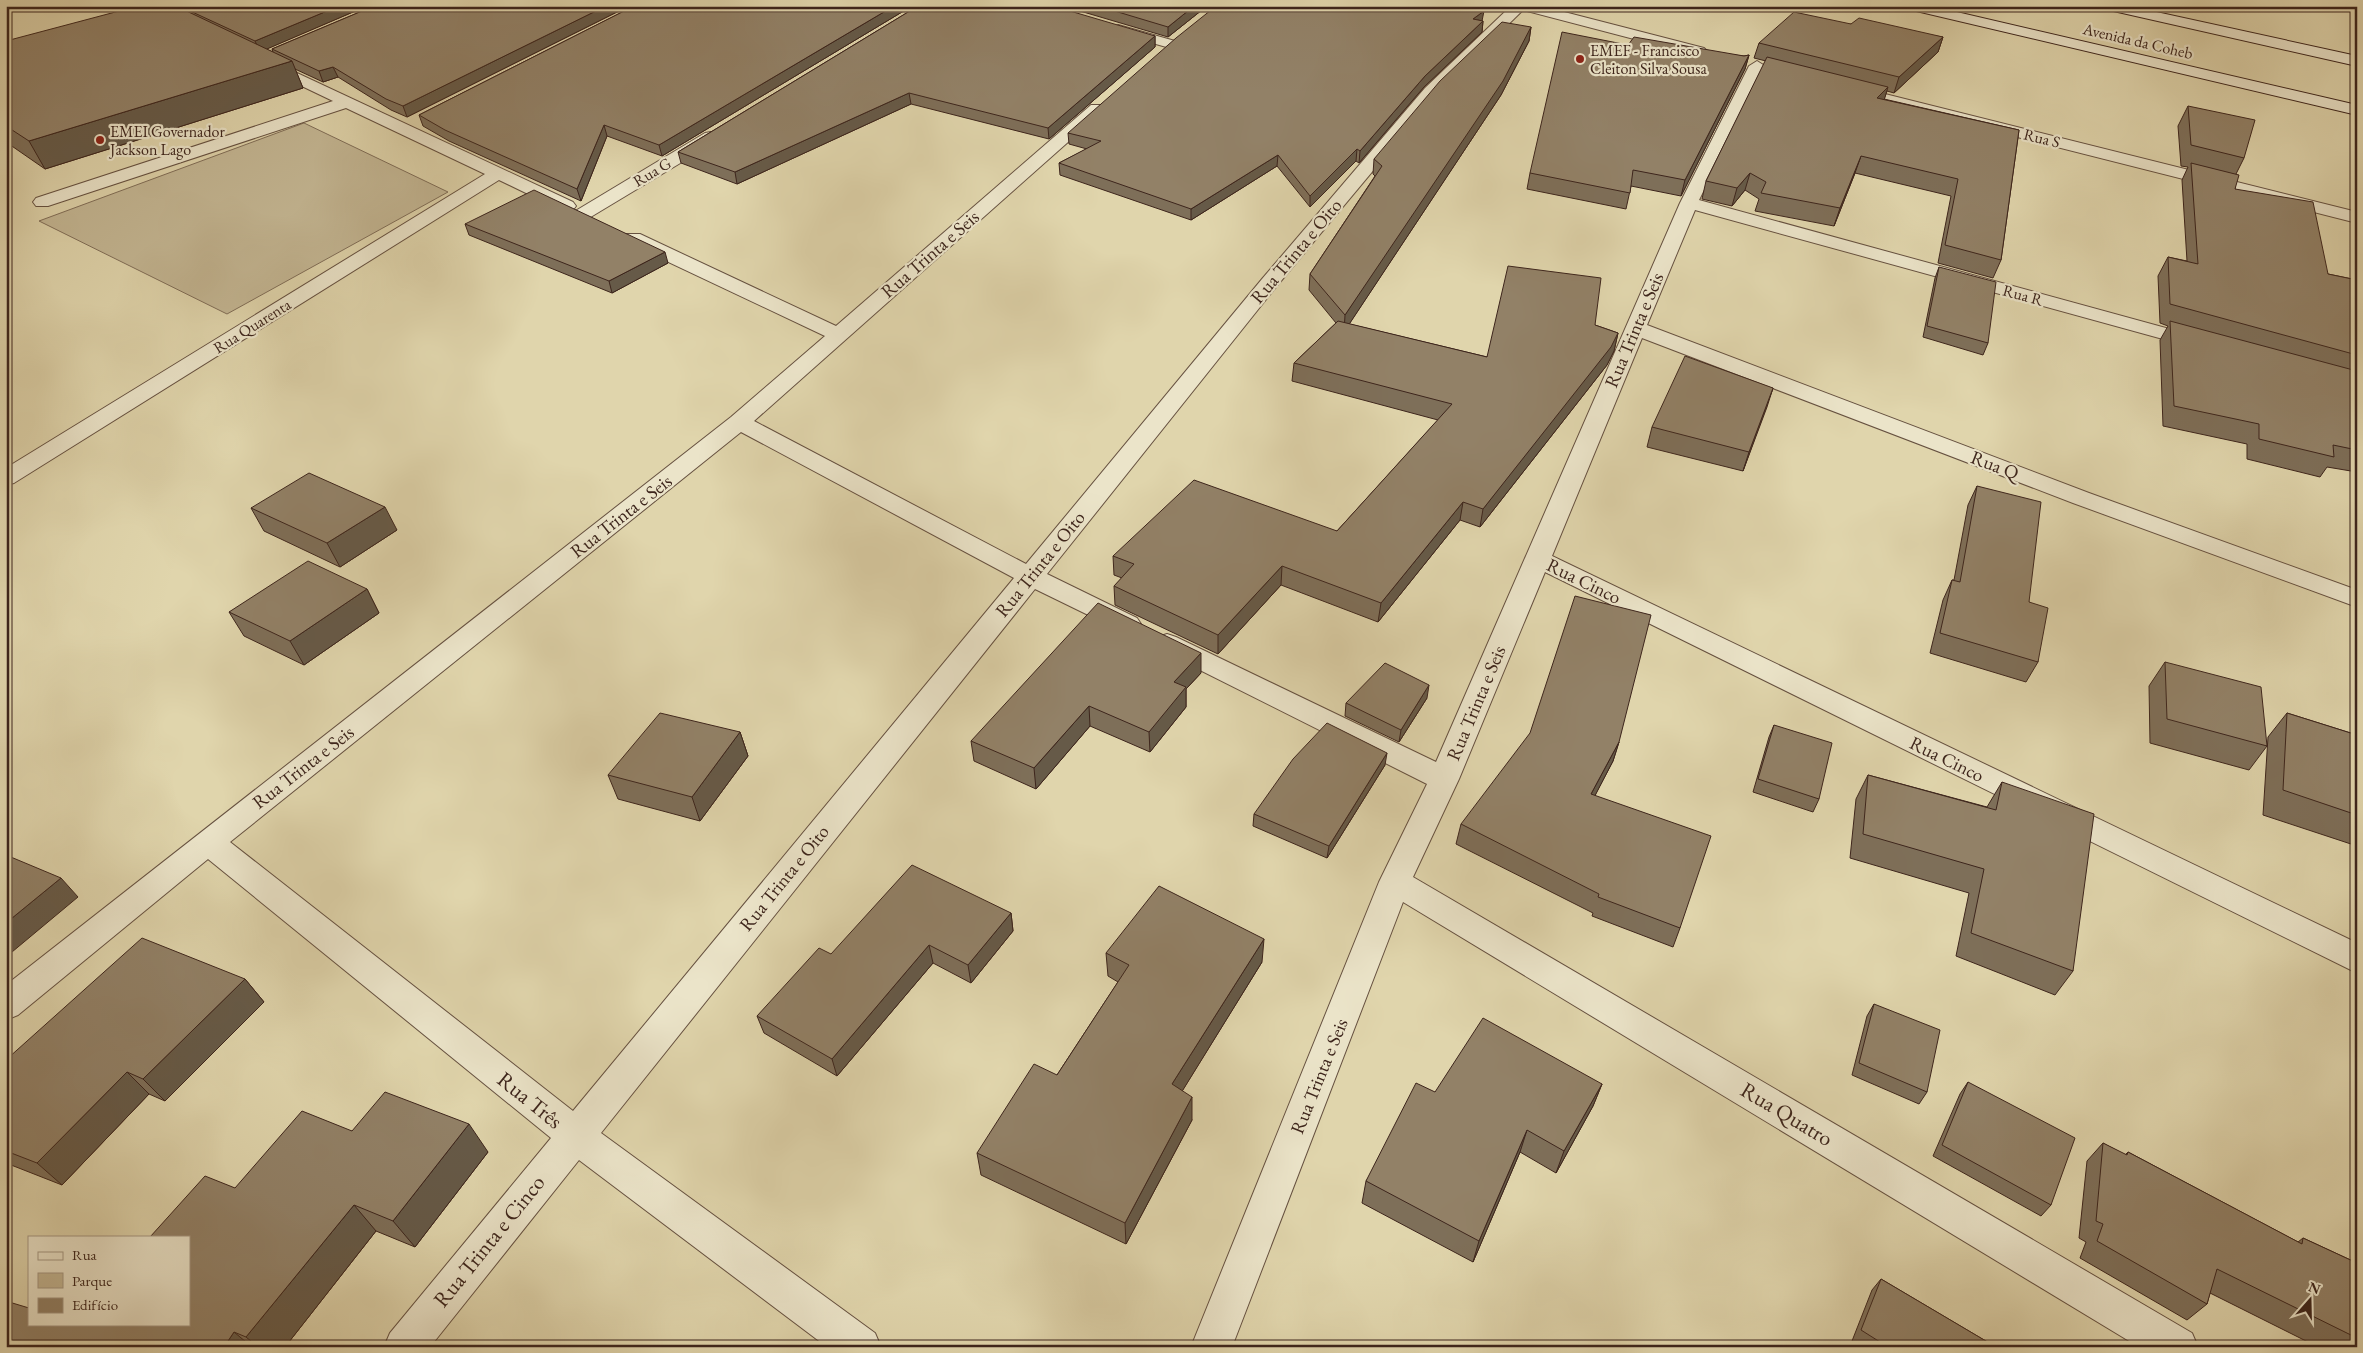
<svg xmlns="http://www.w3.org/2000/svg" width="2363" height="1353" viewBox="0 0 2363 1353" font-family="'EB Garamond',serif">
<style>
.green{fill:#c4b794;stroke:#806e58}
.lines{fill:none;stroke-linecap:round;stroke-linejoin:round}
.minor-casing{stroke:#665140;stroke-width:2}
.secondary-casing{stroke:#3d251c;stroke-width:2}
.minor{fill:#ebe4c9;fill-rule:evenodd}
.secondary{fill:#ebe4c9;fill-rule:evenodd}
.wall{fill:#7e6f59;stroke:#3d251c}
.shaded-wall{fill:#665a48;stroke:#3d251c}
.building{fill:#928167;stroke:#3d251c}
.poi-dot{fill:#8f2418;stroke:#ebe4c9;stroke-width:2}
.labels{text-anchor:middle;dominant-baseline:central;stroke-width:4.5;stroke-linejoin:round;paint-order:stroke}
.far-street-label{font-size:16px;fill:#3d251c;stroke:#ebe4c9}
.far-poi-label{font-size:16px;fill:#3d251c;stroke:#ebe4c9;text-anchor:start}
.street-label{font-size:19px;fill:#3d251c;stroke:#ebe4c9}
.near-street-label{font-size:22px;fill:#3d251c;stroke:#ebe4c9}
</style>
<rect width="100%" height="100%" fill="#e0d5ac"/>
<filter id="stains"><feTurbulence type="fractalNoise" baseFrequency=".004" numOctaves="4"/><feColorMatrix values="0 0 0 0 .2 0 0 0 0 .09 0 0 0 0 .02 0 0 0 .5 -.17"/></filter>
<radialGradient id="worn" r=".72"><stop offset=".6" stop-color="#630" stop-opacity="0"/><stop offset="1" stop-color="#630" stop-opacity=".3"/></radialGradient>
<path class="green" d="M304,123L448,192L227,314L39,221Z"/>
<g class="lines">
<g class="minor-casing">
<g id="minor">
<path d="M1511,6H1541L1704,48L1707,51L1699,56L1523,10L1437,94L1276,287L1047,574L1137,618L1141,624L1137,630L1128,633L1119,630L1035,589L601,1133L875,1333L881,1347H827L579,1160L430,1347H384L390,1333L551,1138L208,859L18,1015L6,1020V985L731,417L825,336L626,242L624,238L626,234H640L836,326L1091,105H1103L1105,108L1103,111L754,421L1026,564L1262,279L1425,88ZM741,432L1014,578L573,1111L230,842Z"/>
<path d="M1118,25L1175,41L1177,44L1170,48L1113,32L1111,29Z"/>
<path d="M267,59L573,202L576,206L573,210H561L499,180L14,483L6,485V468L485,174L346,108L48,206H36L33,202L36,198L333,101L262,67L259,64Z"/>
<path d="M1757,61L1765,66L1699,200L2206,339L2209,343L2206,347L2199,349L2192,347L1695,210L1647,325L2089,493L2357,590V607L2073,503L1642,338L1552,556L2357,943V973L1545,572L1459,779L1413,877L2192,1333L2198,1347H2139L1403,902L1232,1347H1191L1379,882L1427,784L1158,649L1154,643L1158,637L1167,634L1176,637L1436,762L1680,203L1749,66Z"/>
<path d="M1849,85L2357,212V223L1843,93L1841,90L1843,87Z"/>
<path d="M711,132L717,133L719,137L717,141L589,218H577L574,214L577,210L705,133Z"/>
</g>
</g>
<g class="secondary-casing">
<g id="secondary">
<path d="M1905,6H1931L2357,105V115L1912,10Z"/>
<path d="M2102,6H2129L2357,56V66L2109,10Z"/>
</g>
</g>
<use href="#minor" class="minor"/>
<use href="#secondary" class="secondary"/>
</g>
<g class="wall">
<path d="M188,6H367L266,49L273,52L272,49L374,6H629L407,117L391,110L338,77L323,82L295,69L303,88L45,169L6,142V41L189,12L188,10L194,8Z"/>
<path d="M634,6H912L662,156L607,136L581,201L449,141L423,126L419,115Z"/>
<path d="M918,6L1155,36V47L1049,139L911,104L737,184L681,163L678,152Z"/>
<path d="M1063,6H1207L1168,37Z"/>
<path d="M1482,21H1483L1482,32L1424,87L1359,163L1356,161L1310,207L1277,166L1191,220L1060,175L1059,163L1087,149L1069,144L1068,133Z"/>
<path d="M1851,24L1943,37L1938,52L1894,93L1887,91L1884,99L2019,130L2001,260L1993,278L1938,263L1951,196L1855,173L1834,226L1755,211L1759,199L1745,190L1732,206L1702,199L1706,181L1766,61L1754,58L1759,43Z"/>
<path d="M1531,27L1529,41L1501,95L1349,324L1487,357L1595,325L1618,333L1614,351L1607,365L1480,527L1460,520L1378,622L1281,585L1218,654L1115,605L1114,586L1122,578L1114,575L1113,556L1337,531L1438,420L1292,381L1294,363L1336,323L1309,290L1310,274L1375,176L1373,174L1374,159Z"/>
<path d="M1628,45L1744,56L1749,55L1745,69L1681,196L1631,186L1626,209L1527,189L1530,173Z"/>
<path d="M2188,106L2244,158L2236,174L2235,189L2328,274L2357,280V472L2327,467L2320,477L2247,459V444L2163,426L2160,340L2168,326L2160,323L2158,276L2168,257L2187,261L2182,180L2188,167L2181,166L2178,126Z"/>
<path d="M465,224L668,263L612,293L469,235Z"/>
<path d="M1939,267L1988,343L1983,355L1923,337L1935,278Z"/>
<path d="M1773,388L1743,471L1647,447L1652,427Z"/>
<path d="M1977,486L2029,602L2038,662L2026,682L1930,653L1943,600L1952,580H1954L1968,505Z"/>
<path d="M251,508L397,530L340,567L264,531Z"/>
<path d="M367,589L379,613L304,665L244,636L229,612Z"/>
<path d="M2165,662L2267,746L2249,770L2150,743L2149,686Z"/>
<path d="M1201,673L1186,689V707L1150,752L1090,726L1036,789L974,761L971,741Z"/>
<path d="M1427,698L1399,742L1345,716L1346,703Z"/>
<path d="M2287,713L2357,735V846L2263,815L2268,737Z"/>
<path d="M1774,725L1819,799L1813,812L1753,792L1769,737Z"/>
<path d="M740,732L748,756L700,821L618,799L608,775Z"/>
<path d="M1619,742L1613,761L1595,795L1680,928L1673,947L1592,916L1593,913L1456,844L1461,824Z"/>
<path d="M1385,765L1327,858L1253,826L1254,814Z"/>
<path d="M1868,775L1987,807L2002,782L2073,971L2055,995L1956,956L1969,893L1850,858L1856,799Z"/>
<path d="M1011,913L1013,931L971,983L933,963L837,1076L764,1033L757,1016L831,954Z"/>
<path d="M1106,953L1262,962L1182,1091L1192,1120L1126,1244L981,1175L977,1153L1057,1075L1118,982L1108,976Z"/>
<path d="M245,979L264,1002L165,1101L149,1094L62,1185L6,1163V1059Z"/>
<path d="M1874,1004L1927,1092L1919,1104L1852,1075L1867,1016Z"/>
<path d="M1968,1082L2051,1205L2041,1216L1933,1156L1960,1094Z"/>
<path d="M1602,1084L1593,1106L1556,1173L1520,1152L1473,1262L1362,1203L1366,1181L1435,1092Z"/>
<path d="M352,1131L488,1152L415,1247L376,1231L285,1347H6L29,1324H189L235,1188Z"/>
<path d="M2103,1143L2125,1155L2128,1152L2298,1242L2303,1238L2357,1263V1347H2318L2210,1293L2207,1304L2187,1320L2080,1258L2086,1242L2079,1238L2087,1161Z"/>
<path d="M1881,1279L1996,1347H1862L1852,1341L1872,1290Z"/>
</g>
<g class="shaded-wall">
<path d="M339,6H367L260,52L255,41Z"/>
<path d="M606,6H629L407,117L403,106Z"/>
<path d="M894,6H912L662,156L659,145Z"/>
<path d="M1194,6H1207L1168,37V27Z"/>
<path d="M1484,11L1482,21L1473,19Z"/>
<path d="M1483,21L1482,32L1424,87L1359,163L1360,151L1425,76Z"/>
<path d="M1531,27L1529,41L1501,95L1344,332L1345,315Z"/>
<path d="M1155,36V47L1049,139L1048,128Z"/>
<path d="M1943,37L1938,52L1894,93L1899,77Z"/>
<path d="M1749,55L1745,69L1681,196L1685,180Z"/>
<path d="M292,61L303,88L45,169L29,141Z"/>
<path d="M333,67L338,77L323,82L319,71Z"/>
<path d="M1888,87L1883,104L1877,98Z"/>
<path d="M909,93L911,104L737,184L735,172Z"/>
<path d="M604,125L607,136L581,201L577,189Z"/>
<path d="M1357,149L1356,161L1310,207V196Z"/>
<path d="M1278,155L1277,166L1191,220V209Z"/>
<path d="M1861,156L1855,173L1834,226L1840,208Z"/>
<path d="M1750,173L1745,190L1732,206L1737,188Z"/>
<path d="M665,252L668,263L612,293L609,281Z"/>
<path d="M1618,333L1614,351L1607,365L1480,527L1483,509Z"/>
<path d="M1773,388L1767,407L1743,471L1749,452Z"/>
<path d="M1463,502L1460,520L1378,622L1381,603Z"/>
<path d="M385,507L397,530L340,567L327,543Z"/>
<path d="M1282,566L1281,585L1218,654V635Z"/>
<path d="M367,589L379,613L304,665L290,641Z"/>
<path d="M1201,653V673L1186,689V707L1150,752L1149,732L1174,682Z"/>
<path d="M1429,685L1427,698L1399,742L1401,730Z"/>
<path d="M1089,706L1090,726L1036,789L1034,768Z"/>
<path d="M740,732L748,756L700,821L692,797Z"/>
<path d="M1619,742L1613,761L1586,813L1591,794Z"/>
<path d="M1387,753L1385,765L1327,858L1329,846Z"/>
<path d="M61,878L78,897L6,957V923Z"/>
<path d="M1011,913L1013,931L971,983L968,965Z"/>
<path d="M1264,939L1262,962L1173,1106L1172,1084Z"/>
<path d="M929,945L933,963L837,1076L832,1059Z"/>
<path d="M245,979L264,1002L165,1101L143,1079Z"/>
<path d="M127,1072L149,1094L62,1185L37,1163Z"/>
<path d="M1602,1084L1593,1106L1556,1173L1564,1151Z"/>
<path d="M1192,1097V1120L1126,1244L1125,1223Z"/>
<path d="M469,1124L488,1152L415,1247L393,1221Z"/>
<path d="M1527,1130L1520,1152L1473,1262L1479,1241Z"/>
<path d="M354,1205L376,1231L285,1347H258L246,1337Z"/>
<path d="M234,1332L252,1347H224Z"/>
</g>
<g class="building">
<path d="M138,6H176L292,61L29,141L6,126V41Z"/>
<path d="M202,6H339L255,41L188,10Z"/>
<path d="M374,6H606L403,106L386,99L333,67L319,71L272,49Z"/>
<path d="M634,6H894L659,145L604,125L577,189L445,130L419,115Z"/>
<path d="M918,6H1053L1155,36L1048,128L909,93L735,172L678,152Z"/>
<path d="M1098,6H1194L1168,27Z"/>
<path d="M1216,6H1469L1484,11L1473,19L1483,21L1425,76L1360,151L1357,149L1310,196L1278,155L1191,209L1059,163L1101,141L1068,133L1176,38Z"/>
<path d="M1794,12L1851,24L1859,18L1943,37L1899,77L1759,43Z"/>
<path d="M1502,22L1531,27L1503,81L1345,315L1310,274L1382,166L1374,159L1440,81Z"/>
<path d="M1562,32L1628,45L1634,37L1744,56L1749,55L1685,180L1633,170L1630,193L1530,173Z"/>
<path d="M1767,57L1888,87L1877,98L2019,130L2001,260L1945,245L1958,179L1861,156L1840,208L1761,193L1766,182L1750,173L1737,188L1706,181Z"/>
<path d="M2188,106L2255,120L2244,158L2191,145Z"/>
<path d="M2191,163L2239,175L2235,189L2313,202L2328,274L2357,280V355L2170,304L2168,257L2198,264Z"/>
<path d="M534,190L665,252L609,281L465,224Z"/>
<path d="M1508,266L1601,278L1595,325L1618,333L1611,347L1483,509L1463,502L1381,603L1282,566L1218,635L1114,586L1134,564L1113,556L1194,480L1337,531L1452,404L1294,363L1338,321L1487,357Z"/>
<path d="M1939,267L1996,282L1988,343L1927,326Z"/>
<path d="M2170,321L2357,371V450L2333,445L2334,457L2259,439V424L2174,406Z"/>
<path d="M1685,356L1773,388L1749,452L1652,427Z"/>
<path d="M309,473L385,507L327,543L251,508Z"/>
<path d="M1977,486L2041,502L2029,602L2048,608L2038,662L1940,633L1952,580L1960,582Z"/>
<path d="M308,561L367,589L290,641L229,612Z"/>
<path d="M1575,596L1651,615L1619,742L1591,794L1711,836L1680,928L1598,897L1599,894L1461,824L1530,733Z"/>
<path d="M1098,603L1201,653L1174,682L1186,687L1149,732L1089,706L1034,768L971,741Z"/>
<path d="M2165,662L2261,687L2267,746L2167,719Z"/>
<path d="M1385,663L1429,685L1401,730L1346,703Z"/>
<path d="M660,713L740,732L692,797L608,775Z"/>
<path d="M2287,713L2357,735V815L2283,790Z"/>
<path d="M1327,723L1387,753L1329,846L1254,814L1293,759Z"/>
<path d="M1774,725L1832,743L1819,799L1758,779Z"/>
<path d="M1868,775L1996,810L2002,782L2094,814L2073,971L1971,933L1984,869L1863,834Z"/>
<path d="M6,855L61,878L6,923Z"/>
<path d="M912,865L1011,913L968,965L929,945L832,1059L757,1016L819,948L831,954Z"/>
<path d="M1159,886L1264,939L1172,1084L1192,1097L1125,1223L977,1153L1034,1064L1057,1075L1129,965L1106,953Z"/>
<path d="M142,938L245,979L143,1079L127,1072L37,1163L6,1151V1059H7Z"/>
<path d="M1874,1004L1940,1030L1927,1092L1859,1063Z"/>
<path d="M1483,1018L1602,1084L1564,1151L1527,1130L1479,1241L1366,1181L1416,1083L1435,1092Z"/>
<path d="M1968,1082L2075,1138L2051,1205L1942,1145Z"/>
<path d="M385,1092L469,1124L393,1221L354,1205L246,1337L234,1332L224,1347H6V1306L9,1302L29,1308V1324H189V1237H150L205,1176L235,1188L302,1111L352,1131Z"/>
<path d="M2103,1143L2127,1155L2128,1152L2302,1244L2303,1238L2357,1263V1338L2217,1269L2207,1304L2097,1241L2103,1224L2096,1221Z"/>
<path d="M1881,1279L1996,1347H1888L1861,1330Z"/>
</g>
<g class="poi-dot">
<circle cx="1580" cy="59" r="5"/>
<circle cx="100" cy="140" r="5"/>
</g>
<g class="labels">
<g class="far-street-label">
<text transform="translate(2138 41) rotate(13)">Avenida da Coheb</text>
<text transform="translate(2042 138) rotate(14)">Rua S</text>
<text transform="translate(652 172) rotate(-31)">Rua G</text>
<text transform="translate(2023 295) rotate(15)">Rua R</text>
<text transform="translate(252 326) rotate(-32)">Rua Quarenta</text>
</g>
<g class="far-poi-label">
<text x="1590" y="50">EMEF - Francisco<tspan x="1590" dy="18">Cleiton Silva Sousa</tspan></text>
<text x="110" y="131">EMEI Governador<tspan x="110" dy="18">Jackson Lago</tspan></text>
</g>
<g class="street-label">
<text transform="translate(1296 251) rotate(-50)">Rua Trinta e Oito</text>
<text transform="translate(930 254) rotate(-41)">Rua Trinta e Seis</text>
<text transform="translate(1634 330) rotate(-67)">Rua Trinta e Seis</text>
<text transform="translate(1995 465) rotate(21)">Rua Q</text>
<text transform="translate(621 516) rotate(-38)">Rua Trinta e Seis</text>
<text transform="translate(1040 564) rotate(-51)">Rua Trinta e Oito</text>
<text transform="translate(1584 581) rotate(26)">Rua Cinco</text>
<text transform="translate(1476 703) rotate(-67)">Rua Trinta e Seis</text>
<text transform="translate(1947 759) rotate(26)">Rua Cinco</text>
<text transform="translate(303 767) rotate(-38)">Rua Trinta e Seis</text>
<text transform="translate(784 878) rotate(-51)">Rua Trinta e Oito</text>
<text transform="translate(1319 1076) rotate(-68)">Rua Trinta e Seis</text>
</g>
<g class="near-street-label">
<text transform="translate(530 1100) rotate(39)">Rua Três</text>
<text transform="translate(1787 1114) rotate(31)">Rua Quatro</text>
<text transform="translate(489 1241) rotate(-51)">Rua Trinta e Cinco</text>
</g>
</g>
<rect width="2363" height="1353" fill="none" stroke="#e0d5ac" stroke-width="25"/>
<rect x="8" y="8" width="2348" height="1338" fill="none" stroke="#3d251c" stroke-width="2.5"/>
<rect x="12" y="12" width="2338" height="1328" fill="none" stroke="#3d251c"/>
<rect x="28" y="1236" width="162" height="90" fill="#ebe4c9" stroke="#a59884"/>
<rect x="38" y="1252" width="25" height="8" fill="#ebe4c9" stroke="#a59884"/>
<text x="72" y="1260" font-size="15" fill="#3d251c">Rua</text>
<rect x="38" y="1273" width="25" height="15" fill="#c4b794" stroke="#a59884"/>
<text x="72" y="1286" font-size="15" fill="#3d251c">Parque</text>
<rect x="38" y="1298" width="25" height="15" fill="#928167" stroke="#a59884"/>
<text x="72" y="1310" font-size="15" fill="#3d251c">Edifício</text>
<g transform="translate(2310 1300) rotate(20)" stroke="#ebe4c9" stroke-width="4" paint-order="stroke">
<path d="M0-4L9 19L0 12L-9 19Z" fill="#3d251c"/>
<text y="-8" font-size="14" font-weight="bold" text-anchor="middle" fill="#3d251c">N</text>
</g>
<rect width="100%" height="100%" filter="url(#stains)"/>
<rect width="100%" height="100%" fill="url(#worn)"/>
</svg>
